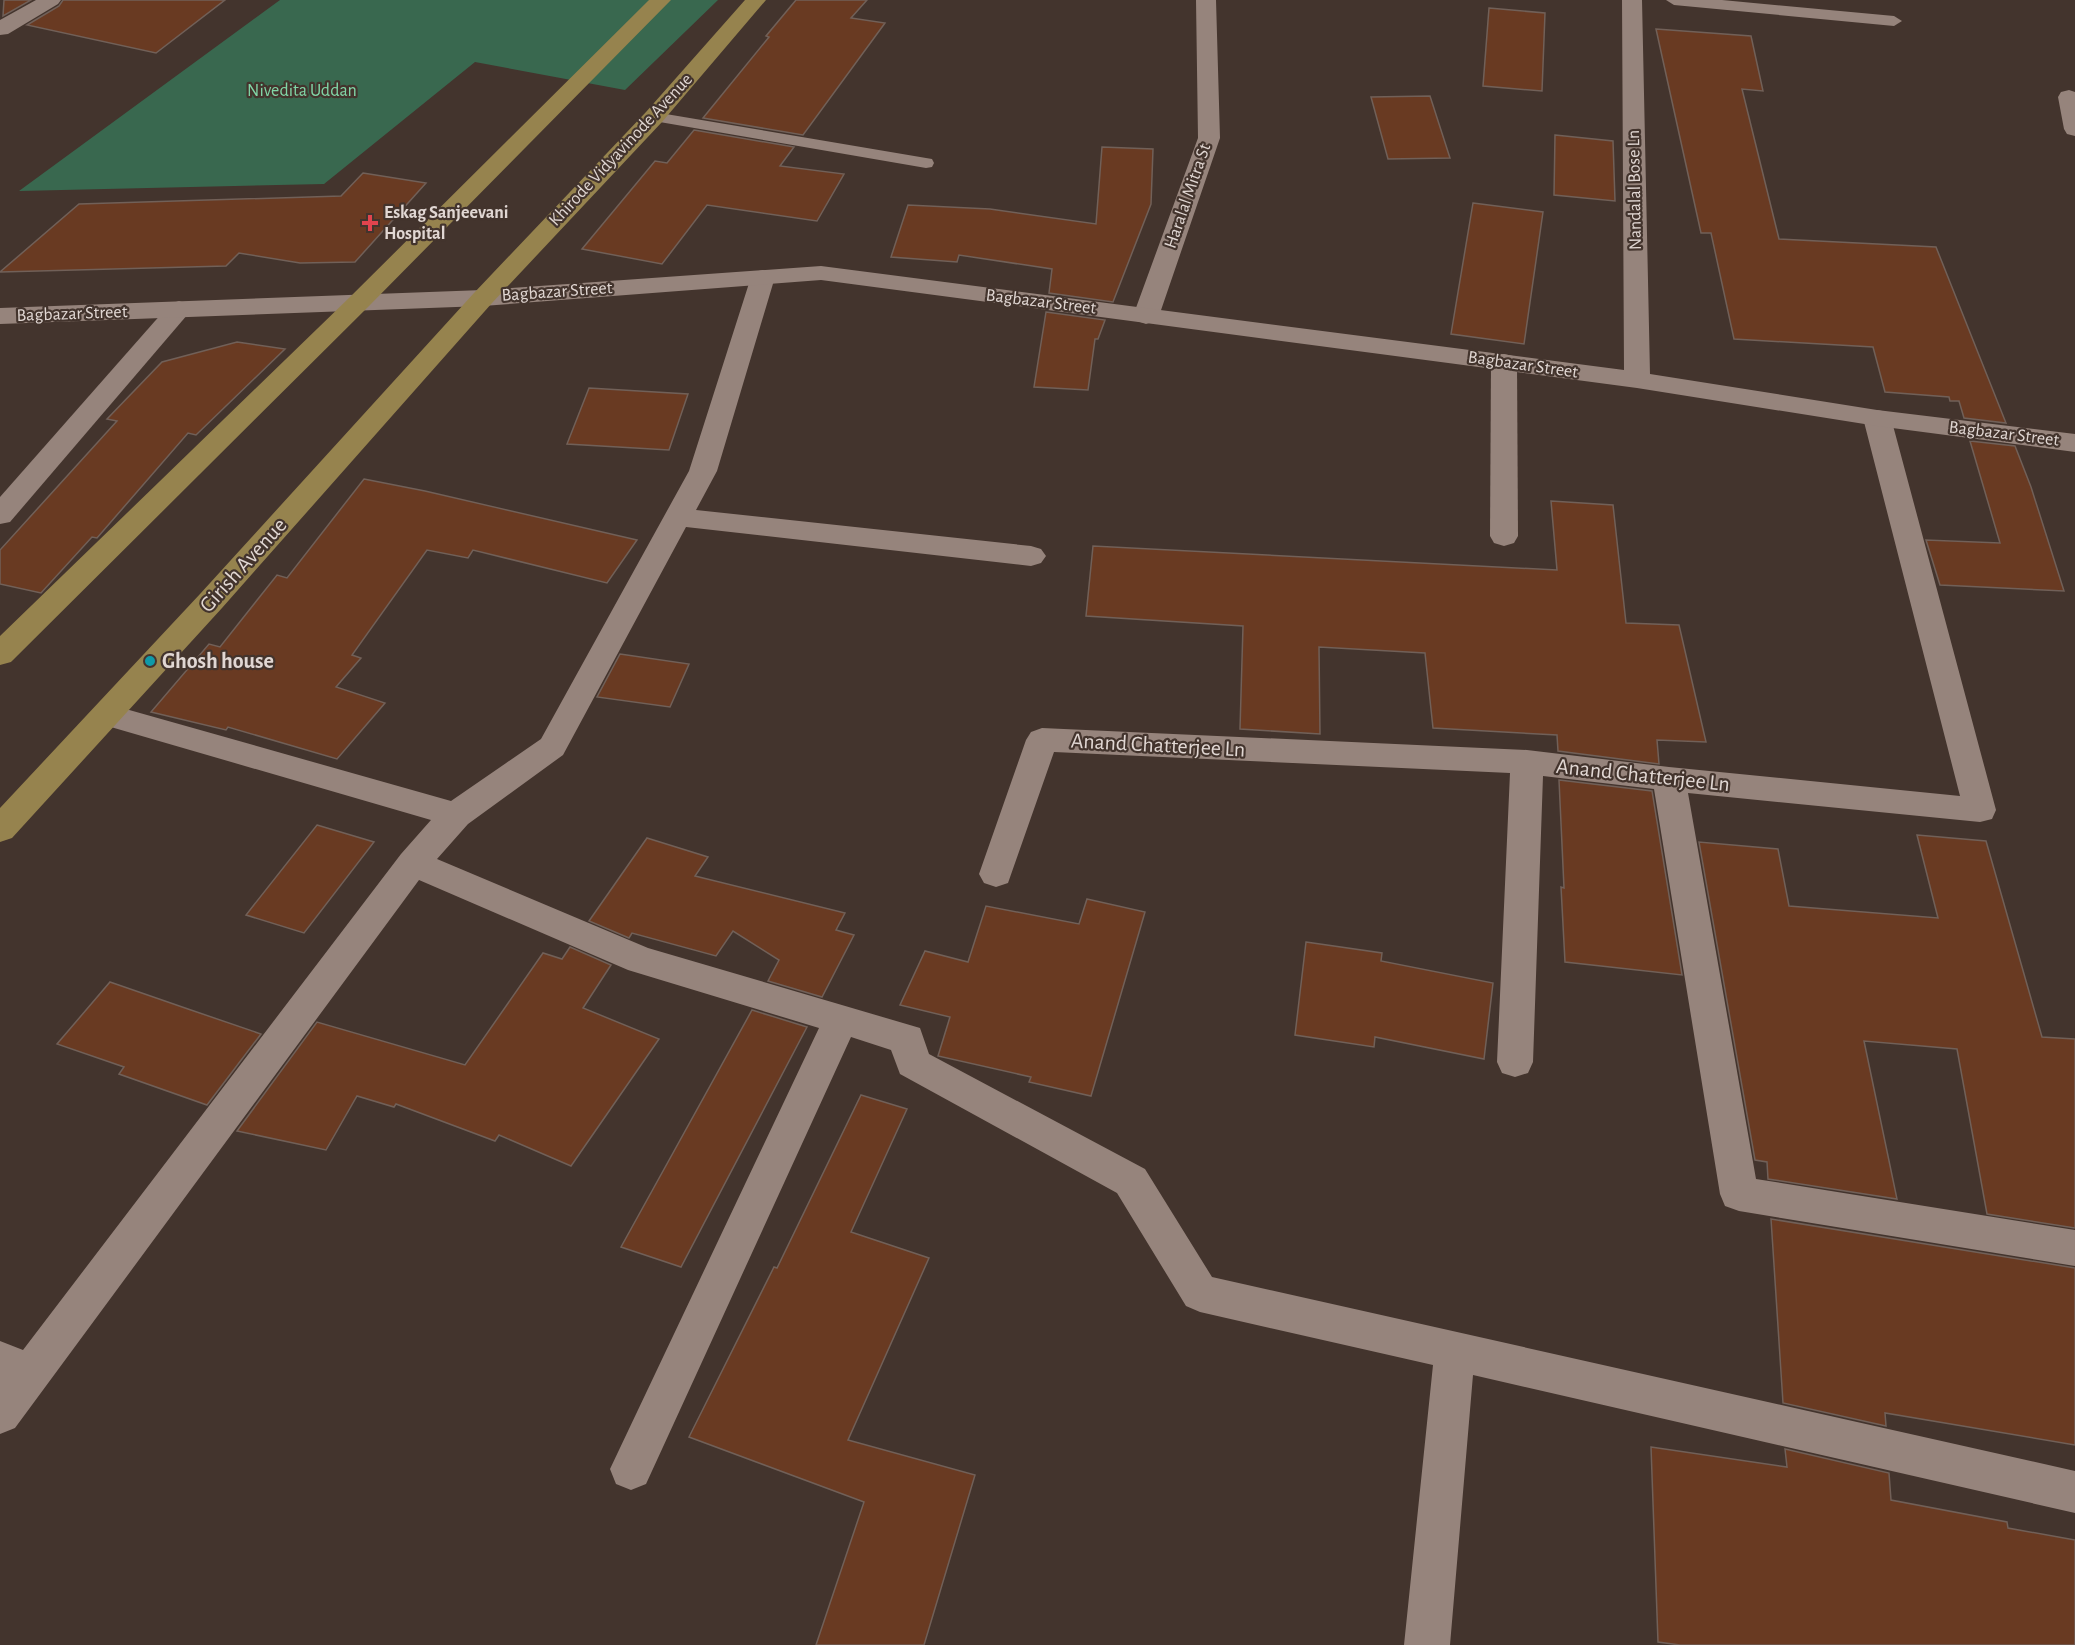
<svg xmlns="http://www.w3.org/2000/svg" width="2075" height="1645" viewBox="0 0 2075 1645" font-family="'Alegreya Sans',sans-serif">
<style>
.green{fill:#39684f}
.building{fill:#693a22;stroke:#716058;stroke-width:1.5}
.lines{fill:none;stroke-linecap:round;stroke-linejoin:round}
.service{fill:#96847c;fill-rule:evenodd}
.minor{fill:#96847c;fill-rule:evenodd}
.tertiary{fill:#96847c;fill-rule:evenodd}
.primary{fill:#96834e;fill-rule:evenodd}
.health-dot{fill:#e0444e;stroke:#43342d;stroke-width:2}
.culture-dot{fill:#0f9aa8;stroke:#43342d;stroke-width:2}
.labels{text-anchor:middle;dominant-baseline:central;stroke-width:4.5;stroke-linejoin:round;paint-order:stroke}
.far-park-label{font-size:18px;fill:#81d6a7;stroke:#43342d}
.far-street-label{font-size:18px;fill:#e1d7d3;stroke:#43342d}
.far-poi-label{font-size:18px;font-weight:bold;fill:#e1d7d3;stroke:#43342d;text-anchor:start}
.street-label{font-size:22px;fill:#e1d7d3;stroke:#43342d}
.poi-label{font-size:22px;font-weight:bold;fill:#e1d7d3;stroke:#43342d;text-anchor:start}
</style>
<rect width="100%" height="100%" fill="#43342d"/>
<path class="green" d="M280,0H718L625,90L475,62L324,184L19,191Z"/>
<g class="building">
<path d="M4,0H31L3,16Z"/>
<path d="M63,0H225L156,53L27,25L59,6Z"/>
<path d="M796,0H867L851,18L885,23L803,135L703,118L769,37L766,36Z"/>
<path d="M1489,8L1545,13L1542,91L1483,86Z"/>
<path d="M1656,29L1751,36L1763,91L1742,89L1779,239L1936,247L2006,423L1964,418L1959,401H1950L1949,397L1885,392L1873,347L1734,339L1711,233H1701Z"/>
<path d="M1430,96L1450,158L1388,159L1371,97Z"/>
<path d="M694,130L794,147L780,166L844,174L817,221L707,205L662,264L582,249L655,161L667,163Z"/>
<path d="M1555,135L1613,141L1615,201L1554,195Z"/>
<path d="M1102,147L1153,149L1151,204L1113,302L1049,293L1052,269L959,255L957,262L891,257L908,205L990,209L1096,224Z"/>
<path d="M363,173L426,183L355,262L300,263L239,253L226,266L0,272L79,204L341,196Z"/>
<path d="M1473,203L1543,212L1524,344L1451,334Z"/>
<path d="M1046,312L1105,320L1098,339H1095L1088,390L1034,387Z"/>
<path d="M237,342L285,349L196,435L188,433L97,538L92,537L41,593L0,584V550L117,421L107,419L162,362Z"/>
<path d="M589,388L688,394L669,450L567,444Z"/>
<path d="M1970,441L2015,446L2031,487L2064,591L1940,585L1926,540L2000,543Z"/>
<path d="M364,479L425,491L637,540L607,583L473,550L468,558L427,550L352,655L361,658L336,687L385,703L337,759L228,727L226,730L151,712L209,644L220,647L277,575L287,578Z"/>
<path d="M1551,501L1613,505L1626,623L1679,625L1706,742L1657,740L1659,764L1558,751L1557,735L1433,728L1425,653L1319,647L1320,734L1240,729L1243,626L1086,616L1093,546L1557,570Z"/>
<path d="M620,654L689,664L670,707L597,697Z"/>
<path d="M1559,780L1652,791L1682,975L1565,962L1561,887L1564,888Z"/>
<path d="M317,825L374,842L304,933L246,915Z"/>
<path d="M1917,835L1986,841L2042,1037L2075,1039V1228L1987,1214L1957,1049L1864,1041L1897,1199L1768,1179L1767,1162L1755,1160L1699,842L1778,849L1789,906L1938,918Z"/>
<path d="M647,838L708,857L695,876L845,913L836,930L854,935L822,997L768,981L779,960L733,931L716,956L632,933L629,938L589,921Z"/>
<path d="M1087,899L1145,912L1091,1096L1029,1082L1031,1077L938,1056L950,1017L900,1005L925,951L968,962L986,906L1079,924Z"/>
<path d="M1306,942L1382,953L1381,961L1493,983L1484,1059L1375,1037L1374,1047L1295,1035Z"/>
<path d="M570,947L611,965L583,1008L659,1039L571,1166L499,1135L495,1141L396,1104L394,1107L357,1096L326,1150L237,1131L317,1022L465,1065L543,953L562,959Z"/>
<path d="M110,982L188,1009L261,1034L207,1105L119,1074L124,1067L57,1044Z"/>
<path d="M752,1010L807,1027L681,1267L621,1247Z"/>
<path d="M861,1095L907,1109L851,1232L929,1258L848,1440L975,1475L924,1645H816L864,1502L689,1437L774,1267L777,1268Z"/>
<path d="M1771,1219L2075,1268V1445L1885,1413L1886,1426L1783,1403Z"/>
<path d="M1651,1447L1787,1467L1785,1449L1889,1473L1891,1500L2007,1522L2008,1528L2075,1540V1645H1680L1658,1642Z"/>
</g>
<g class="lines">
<g class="service">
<path d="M1666,0H1722L1894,16L1902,21L1894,26L1674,5Z"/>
<path d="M654,112L926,158L932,159L934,163L932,167L926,168L648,120L646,117Z"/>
</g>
<g class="minor">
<path d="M36,0H61L58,4L8,34L0,35V20Z"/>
<path d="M1196,0H1216L1220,138L1159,316L1155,321L1146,324L1137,321L1133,316L1198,138Z"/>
<path d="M2069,90L2075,92V136L2067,134L2064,129L2058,97L2061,92Z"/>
<path d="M763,270L772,272L775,277L717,471L696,510L1031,546L1041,549L1046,556L1041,563L1031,566L686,527L563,755L468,824L437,859L648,948L920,1028L929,1054L1145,1169L1212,1277L2075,1471V1513L1473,1375L1450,1645H1404L1433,1365L1200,1312L1186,1306L1117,1193L900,1074L891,1050L851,1037L646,1484L631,1490L616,1484L610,1469L819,1028L628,970L419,880L15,1428L0,1434V1341L23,1350L401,854L431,820L97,723L92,715L97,707L108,704L451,801L541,739L689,471L751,277L754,272Z"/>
<path d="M179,301L188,304L192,309L188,314L10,522L0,524V497L170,304Z"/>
<path d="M1504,354L1513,356L1517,362L1518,536L1514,543L1504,546L1494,543L1490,536L1491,362L1495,356Z"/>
<path d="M1877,410L1887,412L1891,418L1996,810L1992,819L1980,822L1688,793L1756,1179L2075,1230V1266L1739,1211L1725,1206L1720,1194L1654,789L1543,776L1533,1062L1528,1073L1515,1077L1502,1073L1497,1062L1510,773L1054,752L1008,883L996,887L984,883L979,874L1026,740L1031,732L1042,728L1527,750L1669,767L1960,796L1863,418L1867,412Z"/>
</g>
<path class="tertiary" d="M1622,0H1642L1650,374L1877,410L2075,434V452L1877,426L1637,388L821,280L483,306L0,324V308L483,290L821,266L1624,370Z"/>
<g class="primary">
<path d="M649,0H671L368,307L11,662L0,665V636L350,297Z"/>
<path d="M745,0H766L662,122L492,303L222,608L12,838L0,842V808L200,594L474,293L646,112Z"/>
</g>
</g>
<path class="health-dot" d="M367 214h6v6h6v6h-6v6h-6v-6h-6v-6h6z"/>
<circle class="culture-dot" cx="150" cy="661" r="6"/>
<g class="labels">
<g class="far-park-label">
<text x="302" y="91">Nivedita Uddan</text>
</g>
<g class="far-street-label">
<text transform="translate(621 150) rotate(-47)">Khirode Vidyavinode Avenue</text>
<text transform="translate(1635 190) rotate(-91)">Nandalal Bose Ln</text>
<text transform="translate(1188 196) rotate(-71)">Haralal Mitra St</text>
<text transform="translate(557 292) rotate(-4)">Bagbazar Street</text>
<text transform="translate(1041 302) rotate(7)">Bagbazar Street</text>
<text transform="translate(72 314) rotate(-2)">Bagbazar Street</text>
<text transform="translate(1523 365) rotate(8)">Bagbazar Street</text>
<text transform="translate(2004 434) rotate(7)">Bagbazar Street</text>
</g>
<g class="far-poi-label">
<text x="384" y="213">Eskag Sanjeevani<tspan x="384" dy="21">Hospital</tspan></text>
</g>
<g class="street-label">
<text transform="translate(243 565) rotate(-48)">Girish Avenue</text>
<text transform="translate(1158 745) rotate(3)">Anand Chatterjee Ln</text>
<text transform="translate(1643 775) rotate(6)">Anand Chatterjee Ln</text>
</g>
<g class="poi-label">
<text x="162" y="661">Ghosh house</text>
</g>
</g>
</svg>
